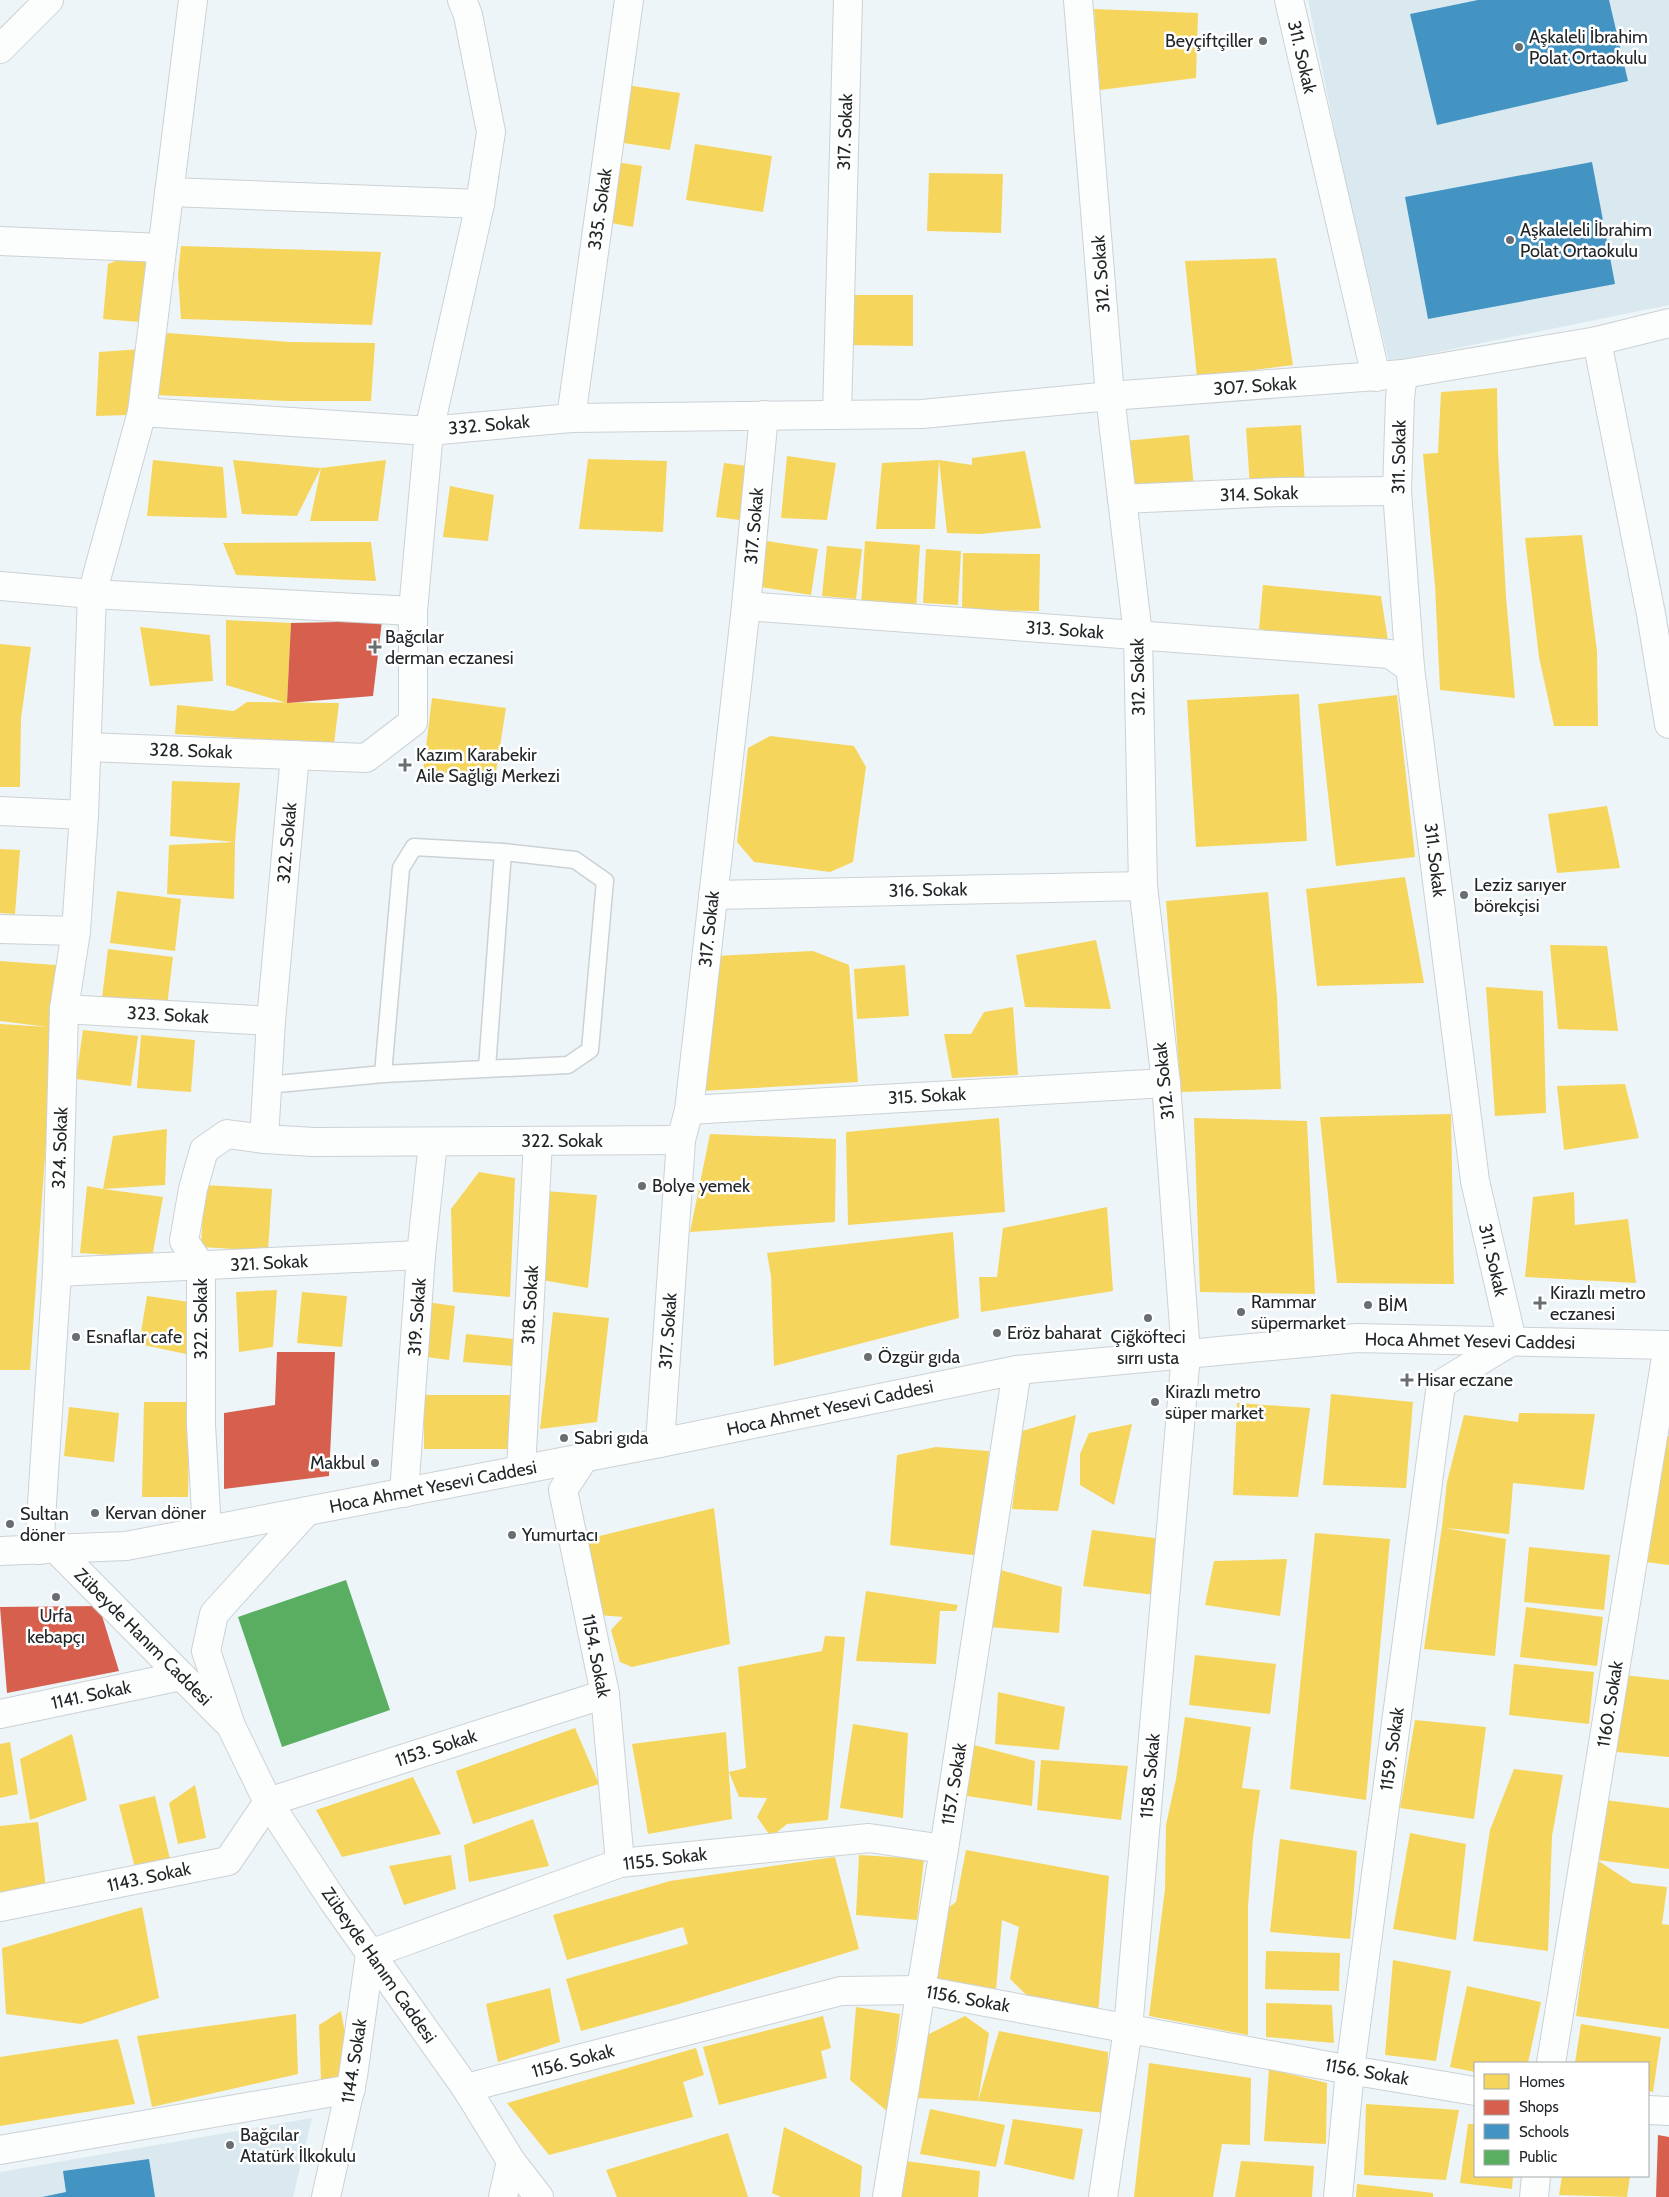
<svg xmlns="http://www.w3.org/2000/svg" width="1669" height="2197" viewBox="0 0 1669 2197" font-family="Cabin,sans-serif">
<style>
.built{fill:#d9e9ef}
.homes{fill:#f6d55c}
.shops{fill:#d6604d}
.schools{fill:#4393c3}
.public{fill:#5aae61}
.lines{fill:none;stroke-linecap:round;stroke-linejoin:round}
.service-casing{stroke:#ccd1d4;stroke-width:19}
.minor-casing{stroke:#ccd1d4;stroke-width:30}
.secondary-casing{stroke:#ccd1d4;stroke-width:30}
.primary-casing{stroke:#ccd1d4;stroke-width:30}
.service{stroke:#fcfefe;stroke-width:16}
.minor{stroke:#fcfefe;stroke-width:28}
.secondary{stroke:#fcfefe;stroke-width:28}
.primary{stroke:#fcfefe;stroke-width:28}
.poi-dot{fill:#686e71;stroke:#fff;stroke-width:2}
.labels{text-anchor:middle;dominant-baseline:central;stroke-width:5;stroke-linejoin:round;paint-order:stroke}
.poi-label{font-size:18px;fill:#212628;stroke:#fff;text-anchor:start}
.street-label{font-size:18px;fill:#212628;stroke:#fff}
</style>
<rect width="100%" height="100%" fill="#edf5f8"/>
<g class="built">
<path d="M1308,0H1669V305L1389,362L1344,176Z"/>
<path d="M312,2118L293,2197H0V2172Z"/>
</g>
<g class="homes">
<path d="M1094,9L1198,13L1196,78L1100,90Z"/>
<path d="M626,85L680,93L670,150L617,142Z"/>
<path d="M695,144L772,156L763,212L686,200Z"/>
<path d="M616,162L642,166L633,227L606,222Z"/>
<path d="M929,173L1003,174L1001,233L927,231Z"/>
<path d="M181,246L381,252L372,325L181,319L178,275Z"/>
<path d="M149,248L140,322L103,319L108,264Z"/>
<path d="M1276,258L1293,365L1197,377L1185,261Z"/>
<path d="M849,295H913V346L849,345Z"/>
<path d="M167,333L290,342L375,343L371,401H287L155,395Z"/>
<path d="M141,349L127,415L96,416L99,352Z"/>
<path d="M1497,388L1498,450L1506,597L1515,698L1440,690L1435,585L1423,454L1438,453L1441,392Z"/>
<path d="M1301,425L1305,484L1250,487L1246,428Z"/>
<path d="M1189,435L1194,488L1129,494L1124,441Z"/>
<path d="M1025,451L1041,528L980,534L947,533L939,460L972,465V458Z"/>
<path d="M787,456L836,463L827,520L781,518Z"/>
<path d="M588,459L667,461L663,532L579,529Z"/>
<path d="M153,460L223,467L227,518L147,516Z"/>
<path d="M233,460L321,468L297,516L242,514Z"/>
<path d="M386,460L378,521H310L321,468Z"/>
<path d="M939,460L935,529H876L882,463Z"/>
<path d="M724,463L755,467L747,521L716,517Z"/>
<path d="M450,486L494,495L488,541L443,537Z"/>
<path d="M1582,535L1597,651L1598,726H1554L1539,657L1525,538Z"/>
<path d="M767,541L818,549L811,595L760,587Z"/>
<path d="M865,541L920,545L916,610L861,606Z"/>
<path d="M371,542L376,581L236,575L223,543Z"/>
<path d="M827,546L862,549L856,599L822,596Z"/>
<path d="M926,549L961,551L958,605L923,603Z"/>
<path d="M963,553L1040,554L1039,611L962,610Z"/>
<path d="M1263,585L1381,596L1390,654L1259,629Z"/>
<path d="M226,620L291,623L287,703L226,685Z"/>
<path d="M140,627L210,635L213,681L150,686Z"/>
<path d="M0,644L31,647L21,718L20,787H0Z"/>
<path d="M1299,694L1307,841L1196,847L1187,700Z"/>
<path d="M1397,695L1415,857L1336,866L1318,704Z"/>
<path d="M432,698L506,708L495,778L423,771Z"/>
<path d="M247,702L339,703L334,744L175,734L177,705L234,711Z"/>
<path d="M770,736L854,746L866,767L853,862L830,872L754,862L737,842L748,748Z"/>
<path d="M172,781L240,783L235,842L170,836Z"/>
<path d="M1607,806L1620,868L1557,873L1548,814Z"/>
<path d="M235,842L234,899L167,894L169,845Z"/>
<path d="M0,849L20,850L15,914L0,913Z"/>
<path d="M1405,877L1424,983L1317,986L1306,889Z"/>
<path d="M117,891L181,899L175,951L110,943Z"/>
<path d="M1268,892L1277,997L1281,1089L1181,1092L1166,901Z"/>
<path d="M1096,940L1111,1009L1025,1007L1016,955Z"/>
<path d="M1550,945L1607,946L1618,1031L1558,1029Z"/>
<path d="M108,949L173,957L166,1014L101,1006Z"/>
<path d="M813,951L849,965L858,1082L701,1091L715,956Z"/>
<path d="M0,961L56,965L54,1027L30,1370H0V1024L48,1027L0,1021Z"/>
<path d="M905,965L909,1016L857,1019L854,969Z"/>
<path d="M1486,987L1543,991L1546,1113L1495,1116Z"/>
<path d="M1013,1007L1018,1075L952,1078L944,1034H971L984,1012Z"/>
<path d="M83,1030L138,1036L131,1086L76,1079Z"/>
<path d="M141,1035L195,1040L191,1092L137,1088Z"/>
<path d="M1625,1084L1639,1138L1564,1150L1557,1086Z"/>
<path d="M1451,1114L1454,1284L1337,1283L1320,1117Z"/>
<path d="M999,1118L1005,1212L848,1225L846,1132Z"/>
<path d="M1194,1118L1307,1121L1315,1294L1200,1292Z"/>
<path d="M167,1129L165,1185L103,1189L163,1197L152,1258L80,1253L87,1186L103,1189L113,1136Z"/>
<path d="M710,1134L836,1139L835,1222L690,1232Z"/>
<path d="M479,1172L515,1178L510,1297L453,1292L451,1209Z"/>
<path d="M204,1185L272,1189L268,1251L201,1247Z"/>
<path d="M545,1191L597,1195L588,1288L542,1280Z"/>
<path d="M1574,1192L1575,1225L1628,1219L1636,1283L1525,1277L1533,1197Z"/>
<path d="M1107,1207L1113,1291L981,1312L979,1277H997L1003,1228Z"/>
<path d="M953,1232L959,1318L774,1366L771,1276L767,1253Z"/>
<path d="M277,1290L273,1347L239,1352L236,1292Z"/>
<path d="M302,1292L347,1296L342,1347L297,1343Z"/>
<path d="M147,1296L190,1302L186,1354L139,1344Z"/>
<path d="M426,1302L455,1306L449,1360L419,1356Z"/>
<path d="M553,1312L609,1318L597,1422L540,1429Z"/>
<path d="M466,1334L514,1339L512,1366L463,1362Z"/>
<path d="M1331,1394L1413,1402L1406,1488L1323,1485Z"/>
<rect x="424" y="1395" width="89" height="54"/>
<path d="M144,1402H190L188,1497H142Z"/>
<path d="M1237,1403L1310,1408L1298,1497L1233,1495Z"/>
<path d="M69,1407L119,1413L114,1462L64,1456Z"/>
<path d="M1519,1413L1595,1414L1584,1490L1513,1483L1509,1534L1445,1528L1506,1539L1495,1656L1424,1649L1442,1527L1447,1482L1464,1415L1518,1422Z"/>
<path d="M1076,1415L1058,1511L1012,1509L1022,1431Z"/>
<path d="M1132,1424L1114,1505L1080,1485V1454L1089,1433Z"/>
<path d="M1656,1436H1669V1565L1638,1561Z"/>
<path d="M936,1447L989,1451L981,1556L890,1545L897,1455Z"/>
<path d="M714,1508L730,1644L632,1667L620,1662L611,1630L623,1617L599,1615L583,1540Z"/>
<path d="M1092,1530L1162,1539L1155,1595L1083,1586Z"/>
<path d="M1315,1533L1390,1539L1366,1800L1290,1789Z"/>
<path d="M1529,1547L1610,1555L1604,1610L1524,1602Z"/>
<path d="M1287,1559L1280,1616L1205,1605L1214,1561Z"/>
<path d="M997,1569L1062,1587L1059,1633L990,1627Z"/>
<path d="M866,1591L958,1605L956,1611H940L936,1664L856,1661Z"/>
<path d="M1526,1607L1603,1617L1597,1666L1520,1657Z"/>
<path d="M825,1636L845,1637L828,1820L787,1824L771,1837L757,1817L767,1798L739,1797L729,1772L746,1768L738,1667L822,1651Z"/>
<path d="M1195,1655L1276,1664L1270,1714L1189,1705Z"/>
<path d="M1514,1664L1594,1672L1589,1724L1509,1715Z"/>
<path d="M1624,1675L1669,1680V1757L1617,1752Z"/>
<path d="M998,1692L1065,1707L1059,1750L995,1744Z"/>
<path d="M1185,1717L1251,1727L1242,1788L1260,1790L1253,1838L1248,1907V2035L1149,2016L1165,1889L1166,1825L1176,1779Z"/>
<path d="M1415,1720L1486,1727L1474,1819L1400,1808Z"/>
<path d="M853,1724L908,1733L903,1818L840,1808Z"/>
<path d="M575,1728L599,1784L473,1824L456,1771Z"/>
<path d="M726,1732L732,1819L648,1834L632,1744Z"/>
<path d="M72,1734L87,1800L30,1820L20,1759Z"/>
<path d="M10,1742L18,1794L0,1798V1744Z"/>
<path d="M974,1745L1035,1761L1032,1806L967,1796Z"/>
<path d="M1041,1760L1128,1766L1121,1820L1037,1810Z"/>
<path d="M1514,1769L1563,1775L1552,1836L1548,1951L1473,1941L1490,1830Z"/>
<path d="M413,1777L441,1834L342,1857L316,1810Z"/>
<path d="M195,1785L206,1838L178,1844L169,1803Z"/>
<path d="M155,1796L170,1859L135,1868L119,1805Z"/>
<path d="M1605,1800L1669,1808V1869L1597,1860L1632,1883L1667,1887L1662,1924L1669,1925V2029L1576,2016Z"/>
<path d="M533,1819L549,1866L469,1882L464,1845Z"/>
<path d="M38,1822L46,1888L0,1893V1826Z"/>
<path d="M1410,1833L1466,1844L1456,1940L1393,1929Z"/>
<path d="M1280,1839L1357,1851L1350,1939L1270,1932Z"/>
<path d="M966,1850L1109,1876L1098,2015L1037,2005L1010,1979L1019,1927L1002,1920L996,1990L934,1982L943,1912L956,1902Z"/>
<path d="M451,1855L456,1889L404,1905L389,1866Z"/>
<path d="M859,1855L924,1859L917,1920L856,1915Z"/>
<path d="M835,1857L859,1949L679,2004L581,2031L566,1979L688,1944L683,1927L567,1960L553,1915L670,1881Z"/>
<path d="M142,1907L159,1998L81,2024L6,2014L2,1948Z"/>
<path d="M1266,1951L1340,1953L1339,1991L1265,1989Z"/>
<path d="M1393,1960L1451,1971L1436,2061L1385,2055Z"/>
<path d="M1467,1986L1541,2002L1528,2063H1475V2072L1450,2067Z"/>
<path d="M550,1988L560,2042L498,2062L486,2004Z"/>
<path d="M1266,2003L1332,2005L1334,2043L1266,2037Z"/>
<path d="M856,2007L900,2014L888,2112L850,2080Z"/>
<path d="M341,2011L353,2076L321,2081L319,2025Z"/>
<path d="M296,2014L298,2074L152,2107L137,2036Z"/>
<path d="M823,2016L831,2048L821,2051L827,2078L719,2105L703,2047Z"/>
<path d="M965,2016L989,2033L978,2101L916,2098L927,2035Z"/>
<path d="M1581,2024L1661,2037L1653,2092L1648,2091V2063H1575Z"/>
<path d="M999,2031L1108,2052L1106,2113L978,2101Z"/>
<path d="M118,2039L135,2104L0,2126V2057Z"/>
<path d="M696,2048L704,2075L683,2082L693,2117L549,2155L507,2103Z"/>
<path d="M1149,2063L1251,2078L1250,2145L1222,2144L1213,2197H1134Z"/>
<path d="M1269,2069L1327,2083L1326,2144L1264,2141Z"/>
<path d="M1366,2104L1459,2110L1446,2180L1364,2175Z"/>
<path d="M930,2109L1005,2125L996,2167L920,2154Z"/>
<path d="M1013,2119L1083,2129L1074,2180L1004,2164Z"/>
<path d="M1468,2124H1475V2176H1513L1512,2189L1460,2183Z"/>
<path d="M784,2127L862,2166L860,2197H781L772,2193Z"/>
<path d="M728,2133L748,2197H617L606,2170Z"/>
<path d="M898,2160L980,2171L978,2197H895Z"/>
<path d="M1241,2161L1314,2166L1312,2197H1235Z"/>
<path d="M1562,2176H1630L1627,2197L1559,2195Z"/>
<path d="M1357,2184L1433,2193V2197H1356Z"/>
</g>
<g class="shops">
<path d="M382,621L373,696L287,703L291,623Z"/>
<path d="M277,1352H335L329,1476L224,1489V1413L275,1405Z"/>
<path d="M99,1606L119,1671L7,1693L0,1607Z"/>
<path d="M1658,2135L1669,2137V2197H1656Z"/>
</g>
<g class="schools">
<path d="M1478,0H1609L1628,81L1437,125L1410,14Z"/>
<path d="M1592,162L1615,284L1428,319L1405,197Z"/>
<path d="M149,2159L155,2197H42L66,2192L63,2171Z"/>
</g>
<path class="public" d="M346,1580L390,1710L282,1747L238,1617Z"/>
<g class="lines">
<g class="service-casing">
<g id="service">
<path d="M487,1068L503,852"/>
<path d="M267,1085L383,1074L568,1065L590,1050L605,881L575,860L503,852L414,847L401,868L383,1074"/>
</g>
</g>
<g class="minor-casing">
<g id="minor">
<path d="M1078,0L1110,396L1138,635L1143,886L1166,1083L1186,1354L1128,2029L1103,2197"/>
<path d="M1289,0L1376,377"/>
<path d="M169,192L480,204"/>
<path d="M0,241L162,248"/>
<path d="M1597,341L1651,614L1669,724"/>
<path d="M142,412L429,431L571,418L922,414L1110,396L1403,374L1597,341L1669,323"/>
<path d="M837,415L848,0"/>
<path d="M571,418L629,0"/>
<path d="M1122,499L1280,492L1397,491"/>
<path d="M0,586L92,594L413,611"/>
<path d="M746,606L1390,654L1410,668"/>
<path d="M87,747L366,758L413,722V611L429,431L480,204L491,132L468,15L462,0"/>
<path d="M295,755L271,1021L264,1139L314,1142L681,1140"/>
<path d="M0,811L84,815"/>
<path d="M713,895L1143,886"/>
<path d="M0,929L76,931"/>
<path d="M64,1009L271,1021"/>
<path d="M689,1110L1166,1083"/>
<path d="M57,1272L421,1255"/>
<path d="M660,1443L681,1140L689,1110L746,606L764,415"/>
<path d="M584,1458L563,1490L605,1694L620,1863"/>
<path d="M521,1470L538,1141"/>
<path d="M404,1493L421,1255L433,1142"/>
<path d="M307,1511L214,1614L206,1651L231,1726L268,1802L334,1902L466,2088L511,2161L539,2197"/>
<path d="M207,1530L201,1425V1266L184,1241L193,1189L204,1150L227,1134L264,1139"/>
<path d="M56,1549L226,1721"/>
<path d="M39,1550L57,1272L64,1009L76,931L84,815L92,594L142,412L193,0"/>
<path d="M0,1714L181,1676"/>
<path d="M0,1907L228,1861L268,1802L605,1694"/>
<path d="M1551,2063L1668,1345"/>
<path d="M466,2088L841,1991L921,1990L1350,2070L1475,2091"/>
<path d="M1648,2110L1669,2111"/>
<path d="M0,2150L351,2089"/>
<path d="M326,2197L353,2076L370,1954L620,1863L869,1838L944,1849"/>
<path d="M503,2197L511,2161"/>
<path d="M887,2197L944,1849L1017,1370"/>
<path d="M1338,2197L1350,2070L1441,1384L1512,1341L1475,1181L1410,668L1397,491L1400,398L1403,374"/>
<path d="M1534,2197L1536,2176"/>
</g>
</g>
<g class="secondary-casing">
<path id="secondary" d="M0,1551L126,1546L660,1443L1017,1370L1357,1338L1669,1345"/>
</g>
<g class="primary-casing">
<path id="primary" d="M0,49L49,0"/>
</g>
<use href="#service" class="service"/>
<use href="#minor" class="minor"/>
<use href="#secondary" class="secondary"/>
<use href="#primary" class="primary"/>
</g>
<g class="poi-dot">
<circle cx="1263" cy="41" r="5"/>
<circle cx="1519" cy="47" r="5"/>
<circle cx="1510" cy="240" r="5"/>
<path d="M372.5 639.5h5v5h5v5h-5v5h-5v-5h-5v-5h5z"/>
<path d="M402.5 757.5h5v5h5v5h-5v5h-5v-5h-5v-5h5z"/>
<circle cx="1464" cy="895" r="5"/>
<circle cx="642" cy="1186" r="5"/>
<path d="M1537.5 1295.5h5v5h5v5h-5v5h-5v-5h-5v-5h5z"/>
<circle cx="1368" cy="1305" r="5"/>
<circle cx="1241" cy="1312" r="5"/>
<circle cx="1148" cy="1318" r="5"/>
<circle cx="997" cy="1333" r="5"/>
<circle cx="76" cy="1337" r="5"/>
<circle cx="868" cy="1357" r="5"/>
<path d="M1404.5 1372.5h5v5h5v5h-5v5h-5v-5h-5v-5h5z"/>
<circle cx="1155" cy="1402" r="5"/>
<circle cx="564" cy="1438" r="5"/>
<circle cx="375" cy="1463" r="5"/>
<circle cx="95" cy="1513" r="5"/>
<circle cx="10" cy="1524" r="5"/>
<circle cx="512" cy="1535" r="5"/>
<circle cx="56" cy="1597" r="5"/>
<circle cx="230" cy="2145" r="5"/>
</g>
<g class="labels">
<g class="poi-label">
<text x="1529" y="37">Aşkaleli İbrahim<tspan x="1529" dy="21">Polat Ortaokulu</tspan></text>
<text x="1253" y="41" text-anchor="end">Beyçiftçiller</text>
<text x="1520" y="230">Aşkaleleli İbrahim<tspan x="1520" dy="21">Polat Ortaokulu</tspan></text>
<text x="385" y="637">Bağcılar<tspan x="385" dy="21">derman eczanesi</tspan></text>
<text x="416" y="755">Kazım Karabekir<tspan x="416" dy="21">Aile Sağlığı Merkezi</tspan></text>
<text x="1474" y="885">Leziz sarıyer<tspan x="1474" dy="21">börekçisi</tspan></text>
<text x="652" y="1186">Bolye yemek</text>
<text x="1550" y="1293">Kirazlı metro<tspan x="1550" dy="21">eczanesi</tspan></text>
<text x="1251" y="1302">Rammar<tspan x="1251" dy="21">süpermarket</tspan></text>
<text x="1378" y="1305">BİM</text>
<text x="1007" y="1333">Eröz baharat</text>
<text x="86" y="1337">Esnaflar cafe</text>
<text x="1148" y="1337" text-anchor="middle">Çiğköfteci<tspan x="1148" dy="21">sırrı usta</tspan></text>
<text x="878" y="1357">Özgür gıda</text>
<text x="1417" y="1380">Hisar eczane</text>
<text x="1165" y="1392">Kirazlı metro<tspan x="1165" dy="21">süper market</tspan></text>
<text x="574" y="1438">Sabri gıda</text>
<text x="365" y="1463" text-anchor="end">Makbul</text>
<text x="105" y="1513">Kervan döner</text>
<text x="20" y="1514">Sultan<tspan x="20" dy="21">döner</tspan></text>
<text x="522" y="1535">Yumurtacı</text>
<text x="56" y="1616" text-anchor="middle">Urfa<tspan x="56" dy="21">kebapçı</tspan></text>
<text x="240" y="2135">Bağcılar<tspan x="240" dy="21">Atatürk İlkokulu</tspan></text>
</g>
<g class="street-label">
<text transform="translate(1302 57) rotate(77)">311. Sokak</text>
<text transform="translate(845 132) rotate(-88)">317. Sokak</text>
<text transform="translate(600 209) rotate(-82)">335. Sokak</text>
<text transform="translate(1101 274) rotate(-94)">312. Sokak</text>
<text transform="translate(1255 386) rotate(-4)">307. Sokak</text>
<text transform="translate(489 425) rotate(-5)">332. Sokak</text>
<text transform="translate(1399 457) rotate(-89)">311. Sokak</text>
<text transform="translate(1259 494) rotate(-2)">314. Sokak</text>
<text transform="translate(754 526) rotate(-85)">317. Sokak</text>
<text transform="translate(1065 630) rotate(4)">313. Sokak</text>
<text transform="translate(1138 677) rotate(-91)">312. Sokak</text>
<text transform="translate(191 751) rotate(2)">328. Sokak</text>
<text transform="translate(287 843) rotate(-85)">322. Sokak</text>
<text transform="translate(1435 860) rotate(83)">311. Sokak</text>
<text transform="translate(928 890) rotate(-1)">316. Sokak</text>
<text transform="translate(709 929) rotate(-84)">317. Sokak</text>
<text transform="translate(168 1015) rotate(3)">323. Sokak</text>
<text transform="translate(1164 1081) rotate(-96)">312. Sokak</text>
<text transform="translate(927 1096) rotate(-3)">315. Sokak</text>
<text x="562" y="1141">322. Sokak</text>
<text transform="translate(60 1148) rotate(-88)">324. Sokak</text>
<text transform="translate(1493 1260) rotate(77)">311. Sokak</text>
<text transform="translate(269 1263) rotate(-3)">321. Sokak</text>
<text transform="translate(530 1305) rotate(-87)">318. Sokak</text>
<text transform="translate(417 1317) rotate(-86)">319. Sokak</text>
<text transform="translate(201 1319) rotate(-90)">322. Sokak</text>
<text transform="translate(668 1331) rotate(-86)">317. Sokak</text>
<text transform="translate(1470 1341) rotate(1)">Hoca Ahmet Yesevi Caddesi</text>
<text transform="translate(830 1408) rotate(-12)">Hoca Ahmet Yesevi Caddesi</text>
<text transform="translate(433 1487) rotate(-11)">Hoca Ahmet Yesevi Caddesi</text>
<text transform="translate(143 1637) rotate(45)">Zübeyde Hanım Caddesi</text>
<text transform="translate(596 1656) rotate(79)">1154. Sokak</text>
<text transform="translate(91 1695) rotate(-12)">1141. Sokak</text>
<text transform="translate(1610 1704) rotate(-81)">1160. Sokak</text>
<text transform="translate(436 1748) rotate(-18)">1153. Sokak</text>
<text transform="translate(1392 1749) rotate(-82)">1159. Sokak</text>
<text transform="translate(1150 1776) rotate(-85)">1158. Sokak</text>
<text transform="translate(954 1784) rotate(-81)">1157. Sokak</text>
<text transform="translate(665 1859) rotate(-7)">1155. Sokak</text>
<text transform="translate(149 1877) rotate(-12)">1143. Sokak</text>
<text transform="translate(379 1965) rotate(55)">Zübeyde Hanım Caddesi</text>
<text transform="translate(968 1999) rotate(10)">1156. Sokak</text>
<text transform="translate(354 2061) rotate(-81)">1144. Sokak</text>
<text transform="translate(573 2061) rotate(-15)">1156. Sokak</text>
<text transform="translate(1367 2072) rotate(10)">1156. Sokak</text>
</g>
</g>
<rect x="1474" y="2062" width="175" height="115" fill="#ffffff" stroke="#a6a8a9"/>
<rect x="1484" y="2074" width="25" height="15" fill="#f6d55c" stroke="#a6a8a9"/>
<text x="1519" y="2087" font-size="15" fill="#212628">Homes</text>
<rect x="1484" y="2100" width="25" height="15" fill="#d6604d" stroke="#a6a8a9"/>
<text x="1519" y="2112" font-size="15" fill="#212628">Shops</text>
<rect x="1484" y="2124" width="25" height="15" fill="#4393c3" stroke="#a6a8a9"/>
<text x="1519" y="2137" font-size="15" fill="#212628">Schools</text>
<rect x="1484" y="2150" width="25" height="15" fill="#5aae61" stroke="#a6a8a9"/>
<text x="1519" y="2162" font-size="15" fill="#212628">Public</text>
</svg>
